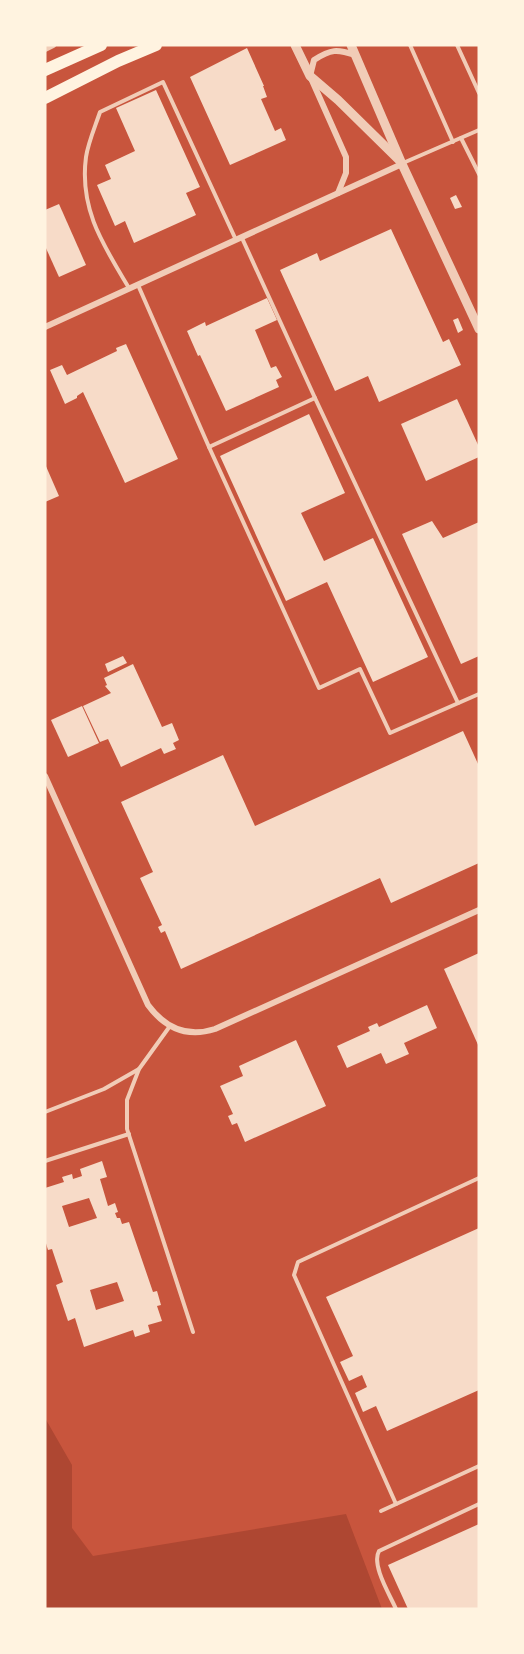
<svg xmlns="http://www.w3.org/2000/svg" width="524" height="1654" viewBox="0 0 524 1654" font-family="'Crimson Pro',serif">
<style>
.green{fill:#ae4732}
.building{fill:#f7dbc8;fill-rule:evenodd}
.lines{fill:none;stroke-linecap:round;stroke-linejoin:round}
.service{stroke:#f1ccb7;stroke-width:4}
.minor{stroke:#f1ccb7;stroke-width:6}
.tertiary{stroke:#f1ccb7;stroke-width:9}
.trunk{stroke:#fff3e0;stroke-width:12}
</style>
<rect width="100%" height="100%" fill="#c8553d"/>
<path class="green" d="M45,1418L72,1465V1528L93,1556L346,1514L382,1609H45Z"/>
<g class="building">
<path d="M247,48L264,86H263L267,97L261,99L275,131L281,128L286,140L230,165L190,77Z"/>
<path d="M156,90L200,187L186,193L196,215L134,243L125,221L115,226L97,185L111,179L105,165L135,151L116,108Z"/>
<path d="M456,195L462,207L455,209L450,198Z"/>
<path d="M59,204L86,265L59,277L45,246V210Z"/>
<path d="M391,229L443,342L449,339L461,365L379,402L368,376L335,391L280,270L317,253L320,261Z"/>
<path d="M267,298L277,320L255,330L271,368L276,366L282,377L276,380L279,387L226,411L200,355L198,356L187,331L205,322L206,326Z"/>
<path d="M458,318L463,330L458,333L453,320Z"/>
<path d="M126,344L178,459L125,483L83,392L77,396V398L65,404L50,370L62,365L67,375L117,351L116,348Z"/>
<path d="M457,399L479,447V457L426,481L401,424Z"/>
<path d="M309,414L345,493L301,513L324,561L373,538L428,657L373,682L327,582L286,601L220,456Z"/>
<path d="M45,464L59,496L45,502Z"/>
<path d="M432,521L443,538L479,522V656L461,664L402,534Z"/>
<path d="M123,656L127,663L108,672L105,664Z"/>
<path d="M133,664L162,727L172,723L179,740L173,743L176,749L164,754L161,748L121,767L108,739L100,742L83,706L111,693L105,686L107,685L104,678Z"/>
<path d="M82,706L99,743L68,757L51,720Z"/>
<path d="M463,731L479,766V863L391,903L380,878L181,969L165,931L161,933L158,927L162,925L140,878L153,872L121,802L223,755L255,826Z"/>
<path d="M479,953V1047L444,969Z"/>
<path d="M427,1005L437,1028L404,1043L409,1054L386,1064L381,1053L347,1068L337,1046L370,1031L368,1027L377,1023L379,1027Z"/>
<path d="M296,1040L326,1106L245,1142L237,1123L232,1125L228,1116L233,1114L220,1086L243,1076L239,1066Z"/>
<path d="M102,1161L107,1177L100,1179L108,1206L115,1203L118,1212L115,1213L117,1218H120L122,1224L129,1222L153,1292L157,1291L161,1305L157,1306L162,1321L148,1325L150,1332L135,1337L133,1330L84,1347L75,1318L68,1321L56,1285L63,1282L52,1249L48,1250L45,1240V1188L64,1182L62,1177L72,1174L73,1179L82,1176L80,1169ZM89,1198L97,1218L69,1227L62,1206ZM117,1282L124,1301L96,1310L90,1290Z"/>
<path d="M479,1228V1390L387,1431L376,1406L363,1412L355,1393L367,1387L362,1375L349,1381L340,1362L353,1356L326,1297Z"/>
<path d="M479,1524V1609H408L388,1565Z"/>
</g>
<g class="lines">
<g class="service">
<path d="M410,45L453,142"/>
<path d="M457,45L479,93"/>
<path d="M461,138L479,174"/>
<path d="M403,163L479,130"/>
<path d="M242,238L315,398"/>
<path d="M138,285L209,447L315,398L458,703"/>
<path d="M129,288C104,246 79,210 86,157C88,143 95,127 100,112L163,82L236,240"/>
<path d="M209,447L319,688L360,669L390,733L479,694"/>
<path d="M170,1026L139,1069L127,1100V1129L193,1332"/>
<path d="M45,1112L104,1089L139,1069"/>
<path d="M45,1161L129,1134"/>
<path d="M396,1504L294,1275L298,1262L479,1178"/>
<path d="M381,1511L479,1466"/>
<path d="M396,1609C390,1595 371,1565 379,1551L479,1504"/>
</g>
<g class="minor">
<path d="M45,49L53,45"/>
<path d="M338,193L346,173V157L310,76L314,60C331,49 337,49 355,55"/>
<path d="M45,327L402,164"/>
<path d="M45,776L148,1005C165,1028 187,1038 215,1029L479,910"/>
</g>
<g class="tertiary">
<path d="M295,45L310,76L338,100L399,160"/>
<path d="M351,45L402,164L479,329"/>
</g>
<g class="trunk">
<path d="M45,70L101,45"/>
<path d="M45,98L118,61L156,45"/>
</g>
</g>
<rect width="524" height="1654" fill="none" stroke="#fff3e0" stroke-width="93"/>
</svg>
